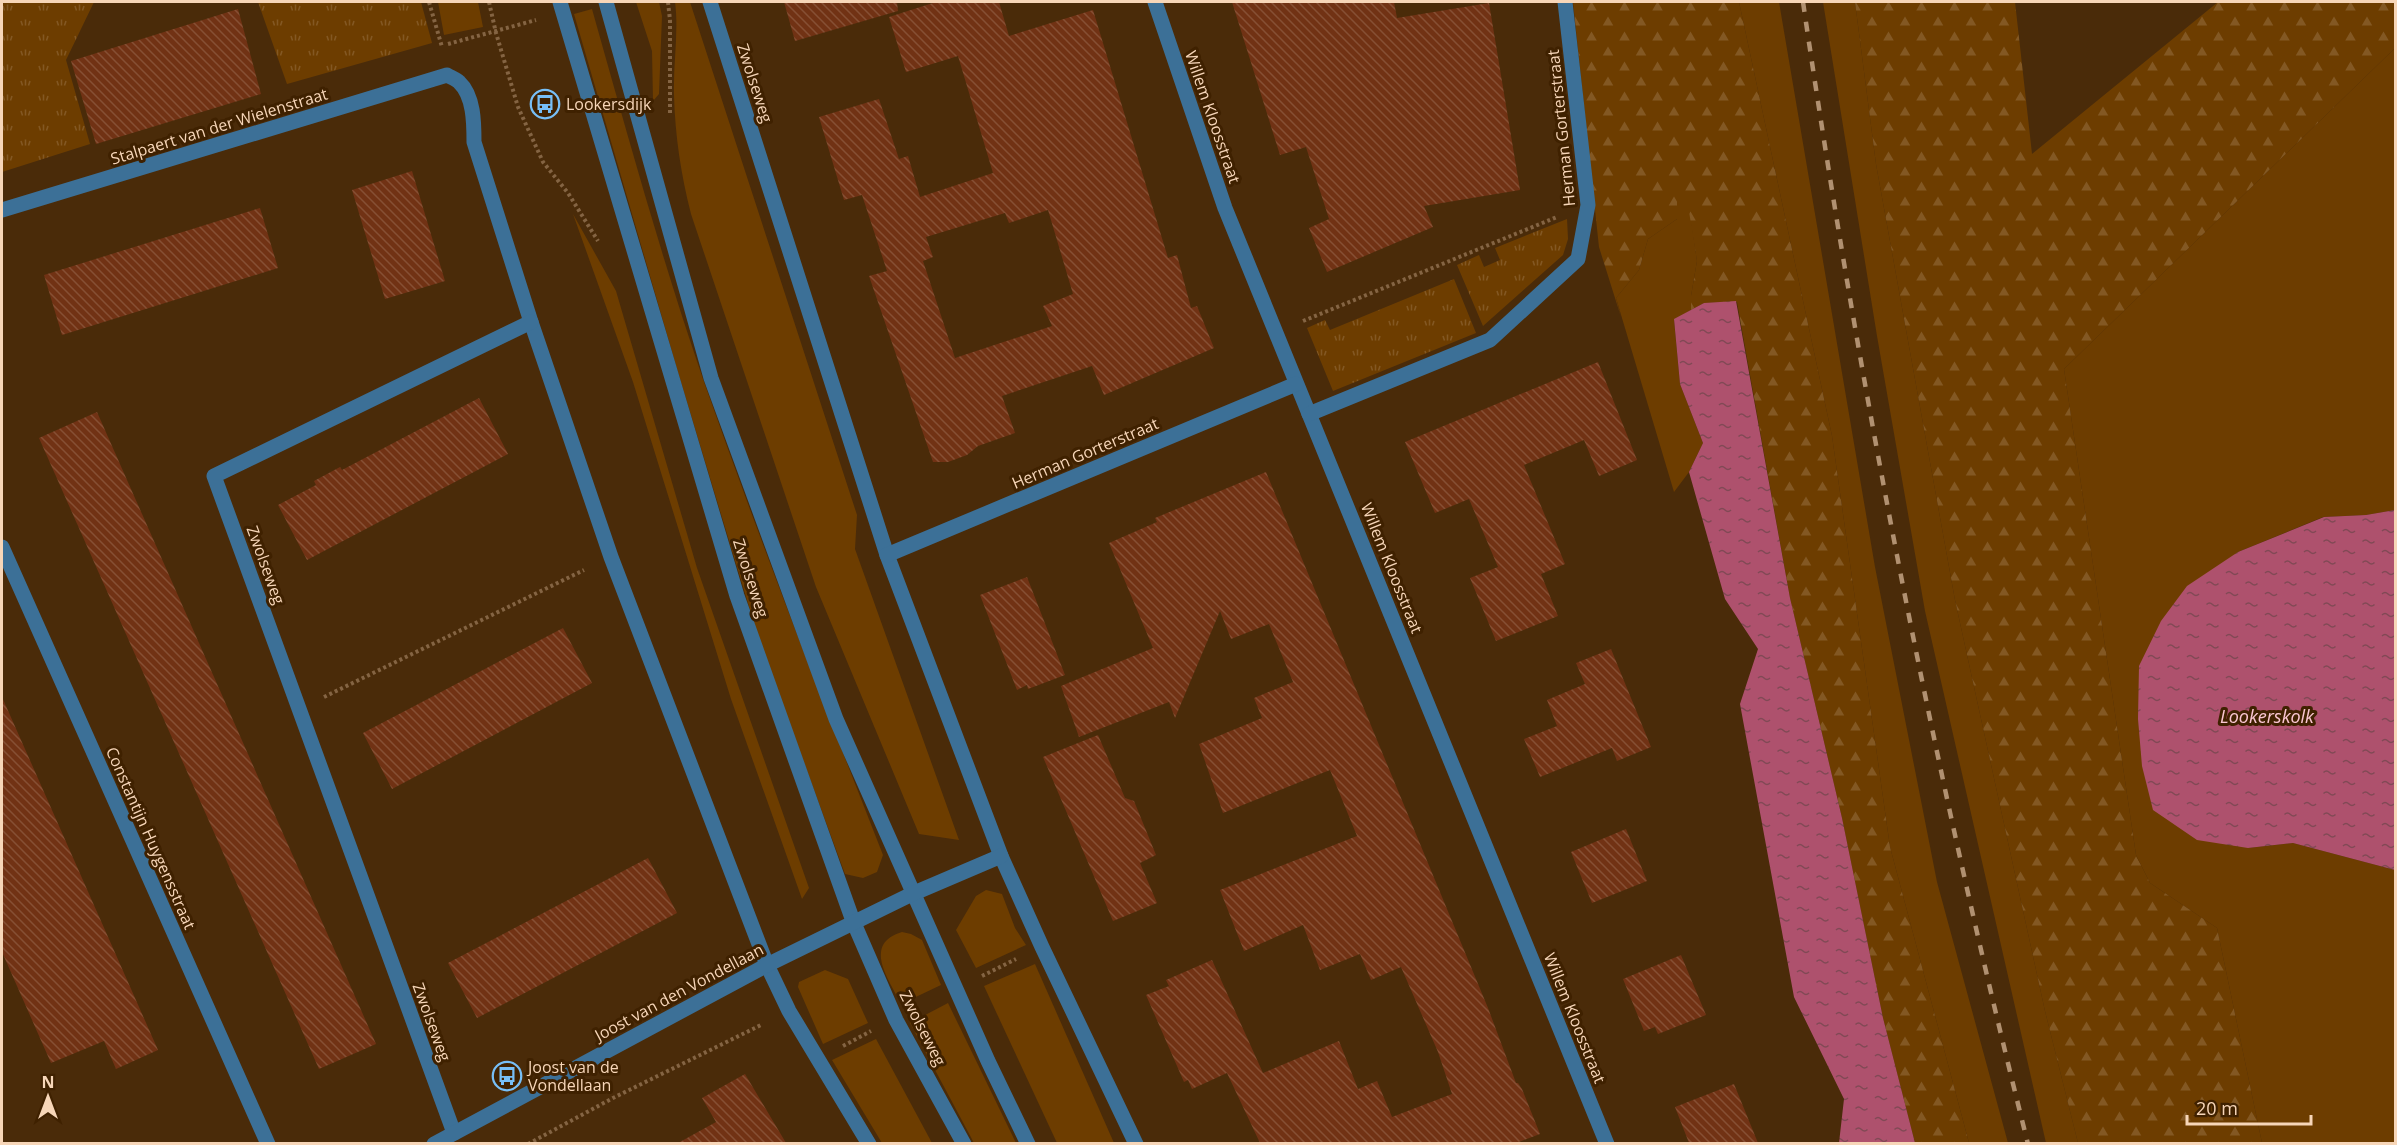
<svg xmlns="http://www.w3.org/2000/svg" width="2397" height="1145" viewBox="0 0 2397 1145" font-family="'Open Sans',sans-serif">
<style>
.grass{fill:#6d3d00}
.forest{fill:url(#forest-firs)}
.park{fill:url(#park-tufts)}
.water{fill:url(#water-ripples)}
.building{fill:url(#building-back-hatch);fill-rule:evenodd}
.lines{fill:none;stroke-linecap:round;stroke-linejoin:round}
.path{stroke:#846443;stroke-width:4;stroke-dasharray:3 3;stroke-linecap:butt}
.minor{stroke:#3c7097;stroke-width:15}
.rail{stroke:#b19171;stroke-width:4.5;stroke-dasharray:10 10;stroke-linecap:butt}
.labels{text-anchor:middle;dominant-baseline:central;stroke-width:6;stroke-linejoin:round;paint-order:stroke}
.street-label{font-size:16px;fill:#f7d6b8;stroke:#3f2100}
.poi-label{font-size:16px;fill:#f7d6b8;stroke:#3f2100;text-anchor:start}
.water-label{font-size:18px;font-style:italic;fill:#fbc7d3;stroke:#3f2100}
</style>
<defs>
<pattern id="forest-firs" width="22" height="20" patternUnits="userSpaceOnUse" patternTransform="scale(1.5)"><rect width="22" height="20" fill="#6d3d00"/><path d="M5 1l3.5 6h-7zM16 11l3.5 6h-7z" fill="#835823"/></pattern>
<pattern id="park-tufts" width="24" height="20" patternUnits="userSpaceOnUse" patternTransform="scale(1.5)"><rect width="24" height="20" fill="#6d3d00"/><path d="M3 7l-1-3M5 7V3M7 7l1-3M15 17l-1-3M17 17v-4M19 17l1-3" fill="none" stroke="#835823"/></pattern>
<pattern id="water-ripples" width="26" height="14" patternUnits="userSpaceOnUse" patternTransform="scale(1.5)"><rect width="26" height="14" fill="#ae516d"/><path d="M2 4q2-2 4 0t4 0M15 11q2-2 4 0t4 0" fill="none" stroke="#814955"/></pattern>
<pattern id="building-back-hatch" width="6" height="6" patternUnits="userSpaceOnUse" patternTransform="scale(1.5)"><rect width="6" height="6" fill="#713214"/><path d="M-1 5l2 2M0 0l6 6M5-1l2 2" fill="none" stroke="#864f34"/></pattern>
</defs>
<rect width="100%" height="100%" fill="#4a2b09"/>
<g class="grass">
<path d="M438,2H478L483,27L444,35Z"/>
<path d="M636,2H659L662,16L659,94L653,101L652,51Z"/>
<path d="M675,2H690L857,515L855,549L959,840L919,834L816,587L691,214C681,175 675,135 674,95C673,64 679,32 675,2Z"/>
<path d="M1739,2H1779L1875,567L1937,882L2008,1143H1969L1890,847L1832,436Z"/>
<path d="M1823,2H1855L1876,164L1955,600L2045,1011L2078,1143H2046L1925,611L1877,336Z"/>
<path d="M592,9C627,133 661,257 703,379C759,539 821,697 883,855L877,872L863,878L845,874L761,646L677,369L574,14Z"/>
<path d="M2395,48V510L2366,515L2323,517L2238,552L2248,848L2293,843L2395,870V1143H2262L2217,928L2150,883L2136,855L2064,369Z"/>
<path d="M1677,199H1688L1697,261L1691,296V310L1674,320L1680,384L1703,443L1689,472L1674,492L1616,298L1639,270L1648,239L1677,219Z"/>
<path d="M573,214L616,291L697,568L809,888L802,899L731,699L633,382Z"/>
<path d="M986,890L1002,894L1015,928L1026,945L976,968L956,930L976,896Z"/>
<path d="M902,932L911,934L922,940L941,985L901,1004C889,979 862,944 902,932Z"/>
<path d="M1035,964L1114,1143H1057L984,986Z"/>
<path d="M825,970L848,979L868,1023L823,1044L798,987L799,982Z"/>
<path d="M948,1003L1016,1143H974L910,1023Z"/>
<path d="M876,1039L932,1143H882L832,1060Z"/>
</g>
<g class="forest">
<path d="M1573,2H1739L1832,436L1890,847L1969,1143H1915L1883,1018L1842,818L1790,598L1737,302L1704,303L1691,310V296L1697,261L1687,199H1677V219L1648,239L1639,270L1616,298L1621,317L1599,247Z"/>
<path d="M1855,2H2015L2032,154L2218,2H2395V48L2064,369L2136,855L2150,883L2217,928L2262,1143H2078L2045,1011L1955,600L1876,164Z"/>
</g>
<g class="park">
<path d="M2,2H94L66,60L90,144L2,172Z"/>
<path d="M258,2H421L432,43L287,84Z"/>
<path d="M1567,219L1568,239L1563,255L1483,326L1457,265L1479,255L1484,267L1500,260L1495,248Z"/>
<path d="M1454,279L1476,333L1333,391L1307,328L1325,320L1330,330Z"/>
</g>
<g class="water">
<path d="M1736,301L1790,598L1842,818L1883,1018L1915,1143H1839L1844,1099L1794,997L1740,704L1758,649L1725,599L1689,472L1703,443L1680,384L1674,319L1704,303Z"/>
<path d="M2395,510V870L2293,843L2248,848L2197,840L2153,810L2142,766L2138,719L2139,666L2161,621L2187,586L2238,552L2324,517L2366,515Z"/>
</g>
<g class="building">
<path d="M784,2H897L898,11L795,41Z"/>
<path d="M936,2H999L1009,36L1093,10L1168,258L1177,255L1191,308L1197,306L1214,348L1104,395L1092,366L1002,396L1015,433L978,446L967,455L948,462H933L869,276L887,271L862,195L844,200L819,117L879,99L899,159L908,156L920,197L993,173L958,56L906,72L889,17ZM1048,210L1073,294L1043,306L1052,326L955,358L923,261L933,257L926,237L1005,213L1009,223Z"/>
<path d="M1232,2H1394L1397,18L1489,3L1520,190L1424,206L1433,227L1327,272L1309,228L1329,219L1306,147L1280,155Z"/>
<path d="M238,9L261,94L96,144L71,61Z"/>
<path d="M412,171L445,281L385,299L352,190Z"/>
<path d="M260,208L278,268L62,335L44,275Z"/>
<path d="M1598,362L1637,460L1599,476L1584,440L1524,465L1565,564L1541,574L1558,616L1496,641L1470,578L1498,567L1469,499L1435,513L1405,442Z"/>
<path d="M479,398L508,454L307,560L278,505L316,485L314,481L340,467L342,470Z"/>
<path d="M97,412L376,1044L319,1069L39,438Z"/>
<path d="M1266,472L1488,1008L1516,1083H1518L1522,1089L1540,1134L1516,1143H1260L1227,1073L1192,1089L1188,1080L1184,1082L1146,995L1169,986L1166,980L1212,960L1263,1073L1339,1041L1358,1089L1377,1081L1392,1117L1452,1094L1438,1052L1401,967L1371,980L1360,954L1320,970L1303,925L1244,951L1220,890L1357,836L1330,770L1223,813L1199,744L1262,718L1254,698L1293,682L1269,624L1231,639L1220,611L1175,718L1169,702L1079,737L1061,686L1153,648L1109,543L1157,522L1155,518Z"/>
<path d="M1027,577L1065,675L1028,689L1027,685L1017,690L980,595Z"/>
<path d="M563,628L592,683L392,789L363,733Z"/>
<path d="M1611,649L1651,747L1617,761L1612,748L1540,777L1524,739L1557,726L1547,700L1585,684L1576,663Z"/>
<path d="M2,697L158,1050L116,1069L104,1041L51,1063L2,952Z"/>
<path d="M1098,735L1125,798L1134,801L1156,855L1140,863L1157,903L1113,921L1043,757Z"/>
<path d="M1626,829L1647,881L1592,903L1571,852Z"/>
<path d="M648,858L677,913L477,1018L448,963Z"/>
<path d="M1681,955L1706,1015L1658,1034L1655,1027L1644,1031L1623,979Z"/>
<path d="M745,1074L786,1143H678L716,1122L702,1098Z"/>
<path d="M1734,1084L1758,1143H1689L1675,1107Z"/>
</g>
<g class="lines">
<g class="path">
<path d="M429,2L442,47"/>
<path d="M489,2L496,33L518,107L543,162L568,193L598,241"/>
<path d="M668,2L670,20V114"/>
<path d="M448,44L536,20"/>
<path d="M1303,321L1557,217"/>
<path d="M324,697L584,570"/>
<path d="M982,976L1016,959"/>
<path d="M843,1046L871,1031"/>
<path d="M528,1144L613,1098L763,1024"/>
</g>
<g class="minor">
<path d="M560,2L737,596L853,921L896,1020L964,1144"/>
<path d="M606,2L711,378L836,719L988,1061L1028,1144"/>
<path d="M710,2L887,555L1001,856L1042,947L1136,1144"/>
<path d="M1155,2L1225,208L1607,1144"/>
<path d="M2,210L447,75C450,77 456,79 459,82C474,96 474,123 474,142L531,322L611,557L767,965L789,1011L869,1144"/>
<path d="M1309,414L1490,340L1578,259L1588,205L1565,2"/>
<path d="M2,547L268,1144"/>
<path d="M887,555L1296,384"/>
<path d="M454,1133L214,476L531,322"/>
<path d="M434,1144L767,965L912,894L1001,856"/>
</g>
<path class="rail" d="M1803,2C1859,385 1933,767 2028,1144"/>
</g>
<defs>
<g id="bus-ring" transform="scale(1.5)"><circle r="9.5" fill="#3f2100" stroke="#77bff7" stroke-width="1.5"/><path d="M-5-6H5V4H4V6H2V4H-2V6H-4V4H-5ZM-3.5-4V0h7V-4ZM-3.5 1.2v1.5H-2V1.2ZM2 1.2v1.5H3.5V1.2Z" fill="#77bff7"/></g>
</defs>
<g fill-rule="evenodd">
<use href="#bus-ring" x="545" y="104"/>
<use href="#bus-ring" x="507" y="1076"/>
</g>
<g class="labels">
<g class="street-label">
<text transform="translate(755 83) rotate(72)">Zwolseweg</text>
<text transform="translate(1213 117) rotate(71)">Willem Kloosstraat</text>
<text transform="translate(219 126) rotate(-17)">Stalpaert van der Wielenstraat</text>
<text transform="translate(1561 128) rotate(-96)">Herman Gorterstraat</text>
<text transform="translate(1085 453) rotate(-23)">Herman Gorterstraat</text>
<text transform="translate(266 565) rotate(70)">Zwolseweg</text>
<text transform="translate(1392 568) rotate(68)">Willem Kloosstraat</text>
<text transform="translate(751 578) rotate(72)">Zwolseweg</text>
<text transform="translate(151 838) rotate(66)">Constantijn Huygensstraat</text>
<text transform="translate(679 992) rotate(-28)">Joost van den Vondellaan</text>
<text transform="translate(1575 1018) rotate(68)">Willem Kloosstraat</text>
<text transform="translate(432 1022) rotate(70)">Zwolseweg</text>
<text transform="translate(923 1028) rotate(63)">Zwolseweg</text>
</g>
<g class="poi-label">
<text x="566" y="104">Lookersdijk</text>
<text x="528" y="1067">Joost van de<tspan x="528" dy="18">Vondellaan</tspan></text>
</g>
<g class="water-label">
<text x="2267" y="716">Lookerskolk</text>
</g>
</g>
<rect width="2397" height="1145" fill="none" stroke="#f7d6b8" stroke-width="6"/>
<g transform="translate(48 1097)" stroke="#3f2100" stroke-width="4.5" paint-order="stroke">
<path d="M0-4.5L10 22L0 15L-10 22Z" fill="#f7d6b8"/>
<text y="-9" font-size="16" font-weight="bold" text-anchor="middle" fill="#f7d6b8">N</text>
</g>
<path d="M2187 1115v9h124v-9" fill="none" stroke="#f7d6b8" stroke-width="3"/>
<text x="2196" y="1115" font-size="18" fill="#f7d6b8" stroke="#3f2100" stroke-width="4.5" paint-order="stroke">20 m</text>
</svg>
